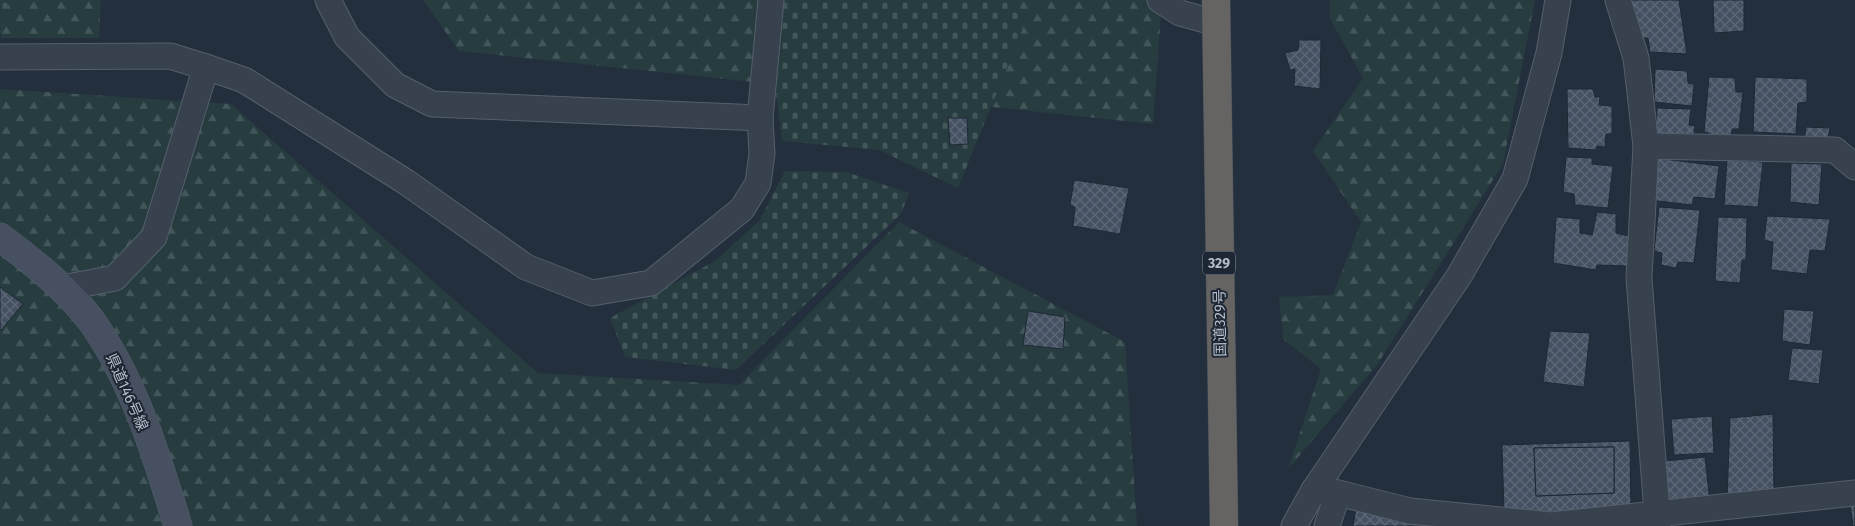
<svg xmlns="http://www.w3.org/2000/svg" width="1855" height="526" viewBox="0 0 1855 526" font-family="'Fira Sans','Noto Sans JP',sans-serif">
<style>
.forest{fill:url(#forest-firs)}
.cemetery{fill:url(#cemetery-stones)}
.building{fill:url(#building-cross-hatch);stroke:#1f2835;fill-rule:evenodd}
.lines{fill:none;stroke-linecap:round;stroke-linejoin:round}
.minor-casing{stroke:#565f6c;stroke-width:27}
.secondary-casing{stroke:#565f6c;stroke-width:29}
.trunk-casing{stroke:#434c59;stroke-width:29}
.minor{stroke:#38414e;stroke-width:25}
.secondary{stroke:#465061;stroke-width:28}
.trunk{stroke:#656462;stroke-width:28}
.labels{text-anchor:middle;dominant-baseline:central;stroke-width:4;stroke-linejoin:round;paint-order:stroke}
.shield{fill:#1d2633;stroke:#878f9c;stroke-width:1}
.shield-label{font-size:14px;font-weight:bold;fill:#b4bcc9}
.street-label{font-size:15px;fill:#b4bcc9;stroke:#1d2633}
</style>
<defs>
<pattern id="forest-firs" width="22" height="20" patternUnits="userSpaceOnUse" patternTransform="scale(1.25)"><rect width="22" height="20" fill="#263c3f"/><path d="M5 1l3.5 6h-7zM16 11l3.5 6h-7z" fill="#435659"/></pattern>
<pattern id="cemetery-stones" width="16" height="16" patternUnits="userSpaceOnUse" patternTransform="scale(1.25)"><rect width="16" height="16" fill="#263c3f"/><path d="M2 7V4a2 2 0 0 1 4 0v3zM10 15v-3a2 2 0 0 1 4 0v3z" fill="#435659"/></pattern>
<pattern id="building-cross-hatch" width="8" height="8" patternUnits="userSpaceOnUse" patternTransform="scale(1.25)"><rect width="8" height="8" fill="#455162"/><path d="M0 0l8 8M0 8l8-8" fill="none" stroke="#5d6877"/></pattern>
</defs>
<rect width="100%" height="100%" fill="#242f3e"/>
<g class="forest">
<path d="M0,0H101L99,38H1Z"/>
<path d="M423,0H1162L1153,124L459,51Z"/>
<path d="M1330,0H1535L1503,164L1377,365L1288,469L1321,369L1283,339L1279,297L1333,295L1361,222L1313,151L1363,78L1330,19Z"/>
<path d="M0,89L231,104L538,373L739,385L899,222L1125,342L1137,526H0Z"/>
</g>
<g class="cemetery">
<path d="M0,0H9L0,36Z"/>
<path d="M765,0H1018L1023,28L958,188L879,150L782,141Z"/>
<path d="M785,171L846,172L909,193L901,214L736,370L625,357L610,318L715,261L760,220Z"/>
</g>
<g class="building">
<path d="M1627,0H1679L1687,54L1650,52L1648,38H1635Z"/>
<path d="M1713,0H1744V31L1714,33Z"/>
<path d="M1299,40H1321L1320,89L1294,86L1295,69L1290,70L1285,53L1298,50Z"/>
<path d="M1655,69L1687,71L1688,83L1694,84L1692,106L1654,102Z"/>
<path d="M1709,77L1735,78L1736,92H1743L1739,129H1732L1731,141L1709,138V133L1704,132Z"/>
<path d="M1755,77L1807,79V102L1798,103L1796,134L1753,132Z"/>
<path d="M1567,89H1593L1595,97H1600L1599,105L1612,106V134H1606L1605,147L1597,146L1596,150L1568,148Z"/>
<path d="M1657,108L1691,109L1689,125L1695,126L1693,141L1656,138Z"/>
<path d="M948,118H967L968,144L950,145Z"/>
<path d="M1806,127L1830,128L1827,144L1804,142Z"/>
<path d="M1566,157L1592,158V164L1613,166L1608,208L1575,205L1574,194L1563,192Z"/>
<path d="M1656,158L1719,166L1715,199L1694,197L1692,205L1650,200Z"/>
<path d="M1727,160L1763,162L1758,207L1724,205Z"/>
<path d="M1791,163L1822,164L1819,205L1790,202Z"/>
<path d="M1074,180L1129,188L1120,234L1073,226L1075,207L1070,205Z"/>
<path d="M1659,207L1700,210L1694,263L1678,262L1676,268L1661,265L1662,253L1654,251Z"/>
<path d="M1597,212L1616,214V233L1632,237L1628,266L1597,265L1596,270L1553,263L1556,217L1580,219V233L1592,235Z"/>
<path d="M1767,216L1830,219L1825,251L1810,250L1807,274L1771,270L1773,242L1764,240Z"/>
<path d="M1718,217L1747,218L1746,260H1742L1740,283L1715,281Z"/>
<path d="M0,287L23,304L1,330H0Z"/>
<path d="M1784,309L1814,311L1810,345L1782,341Z"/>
<path d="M1028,311L1065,317L1063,349L1023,345Z"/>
<path d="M1550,331L1590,333L1584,387L1543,382Z"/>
<path d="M1792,348L1823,350L1819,384L1788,380Z"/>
<path d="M1773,414L1774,497L1727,500L1730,418Z"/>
<path d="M1712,416L1714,453L1674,455L1671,419Z"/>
<path d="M1630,441L1631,511L1504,512L1502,445ZM1614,447V493L1536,496L1534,448Z"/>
<path d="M1614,447V493L1536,496L1534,448Z"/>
<path d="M1705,457L1710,502L1668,505L1665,461Z"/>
<path d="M1855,502V526H1853L1850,503Z"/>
<path d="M1356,509L1423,520L1422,526H1353Z"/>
</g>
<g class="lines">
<g class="minor-casing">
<g id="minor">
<path d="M328,0L347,37L395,85L432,104L760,118"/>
<path d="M1160,0L1180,13L1216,23"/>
<path d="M1618,0L1636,58L1646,146L1639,278L1658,526"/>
<path d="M0,57L170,56L206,67"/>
<path d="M1646,146L1835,150L1855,167"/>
<path d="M62,288L115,278L154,237L206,67L244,80L406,182L526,267L592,293L651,283L742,209L758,183L762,154L760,118L771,0"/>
<path d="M1314,490L1338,493L1410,511L1551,525L1855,493"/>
<path d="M1294,526L1314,490L1459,276L1515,179L1549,53L1558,0"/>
<path d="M1327,526L1338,493"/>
</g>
</g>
<g class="secondary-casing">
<path id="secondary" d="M0,237C32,261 65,287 90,319C133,378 157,457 178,526"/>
</g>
<g class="trunk-casing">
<path id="trunk" d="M1216,0L1224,526"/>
</g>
<use href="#minor" class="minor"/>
<use href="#secondary" class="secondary"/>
<use href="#trunk" class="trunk"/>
</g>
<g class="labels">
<rect class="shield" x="1203" y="251.5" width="32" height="23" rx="4"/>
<g class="shield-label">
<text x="1219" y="263">329</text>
</g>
<g class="street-label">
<text transform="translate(1220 323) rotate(-91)">国道329号</text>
<text transform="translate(127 392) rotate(66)">県道146号線</text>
</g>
</g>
</svg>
